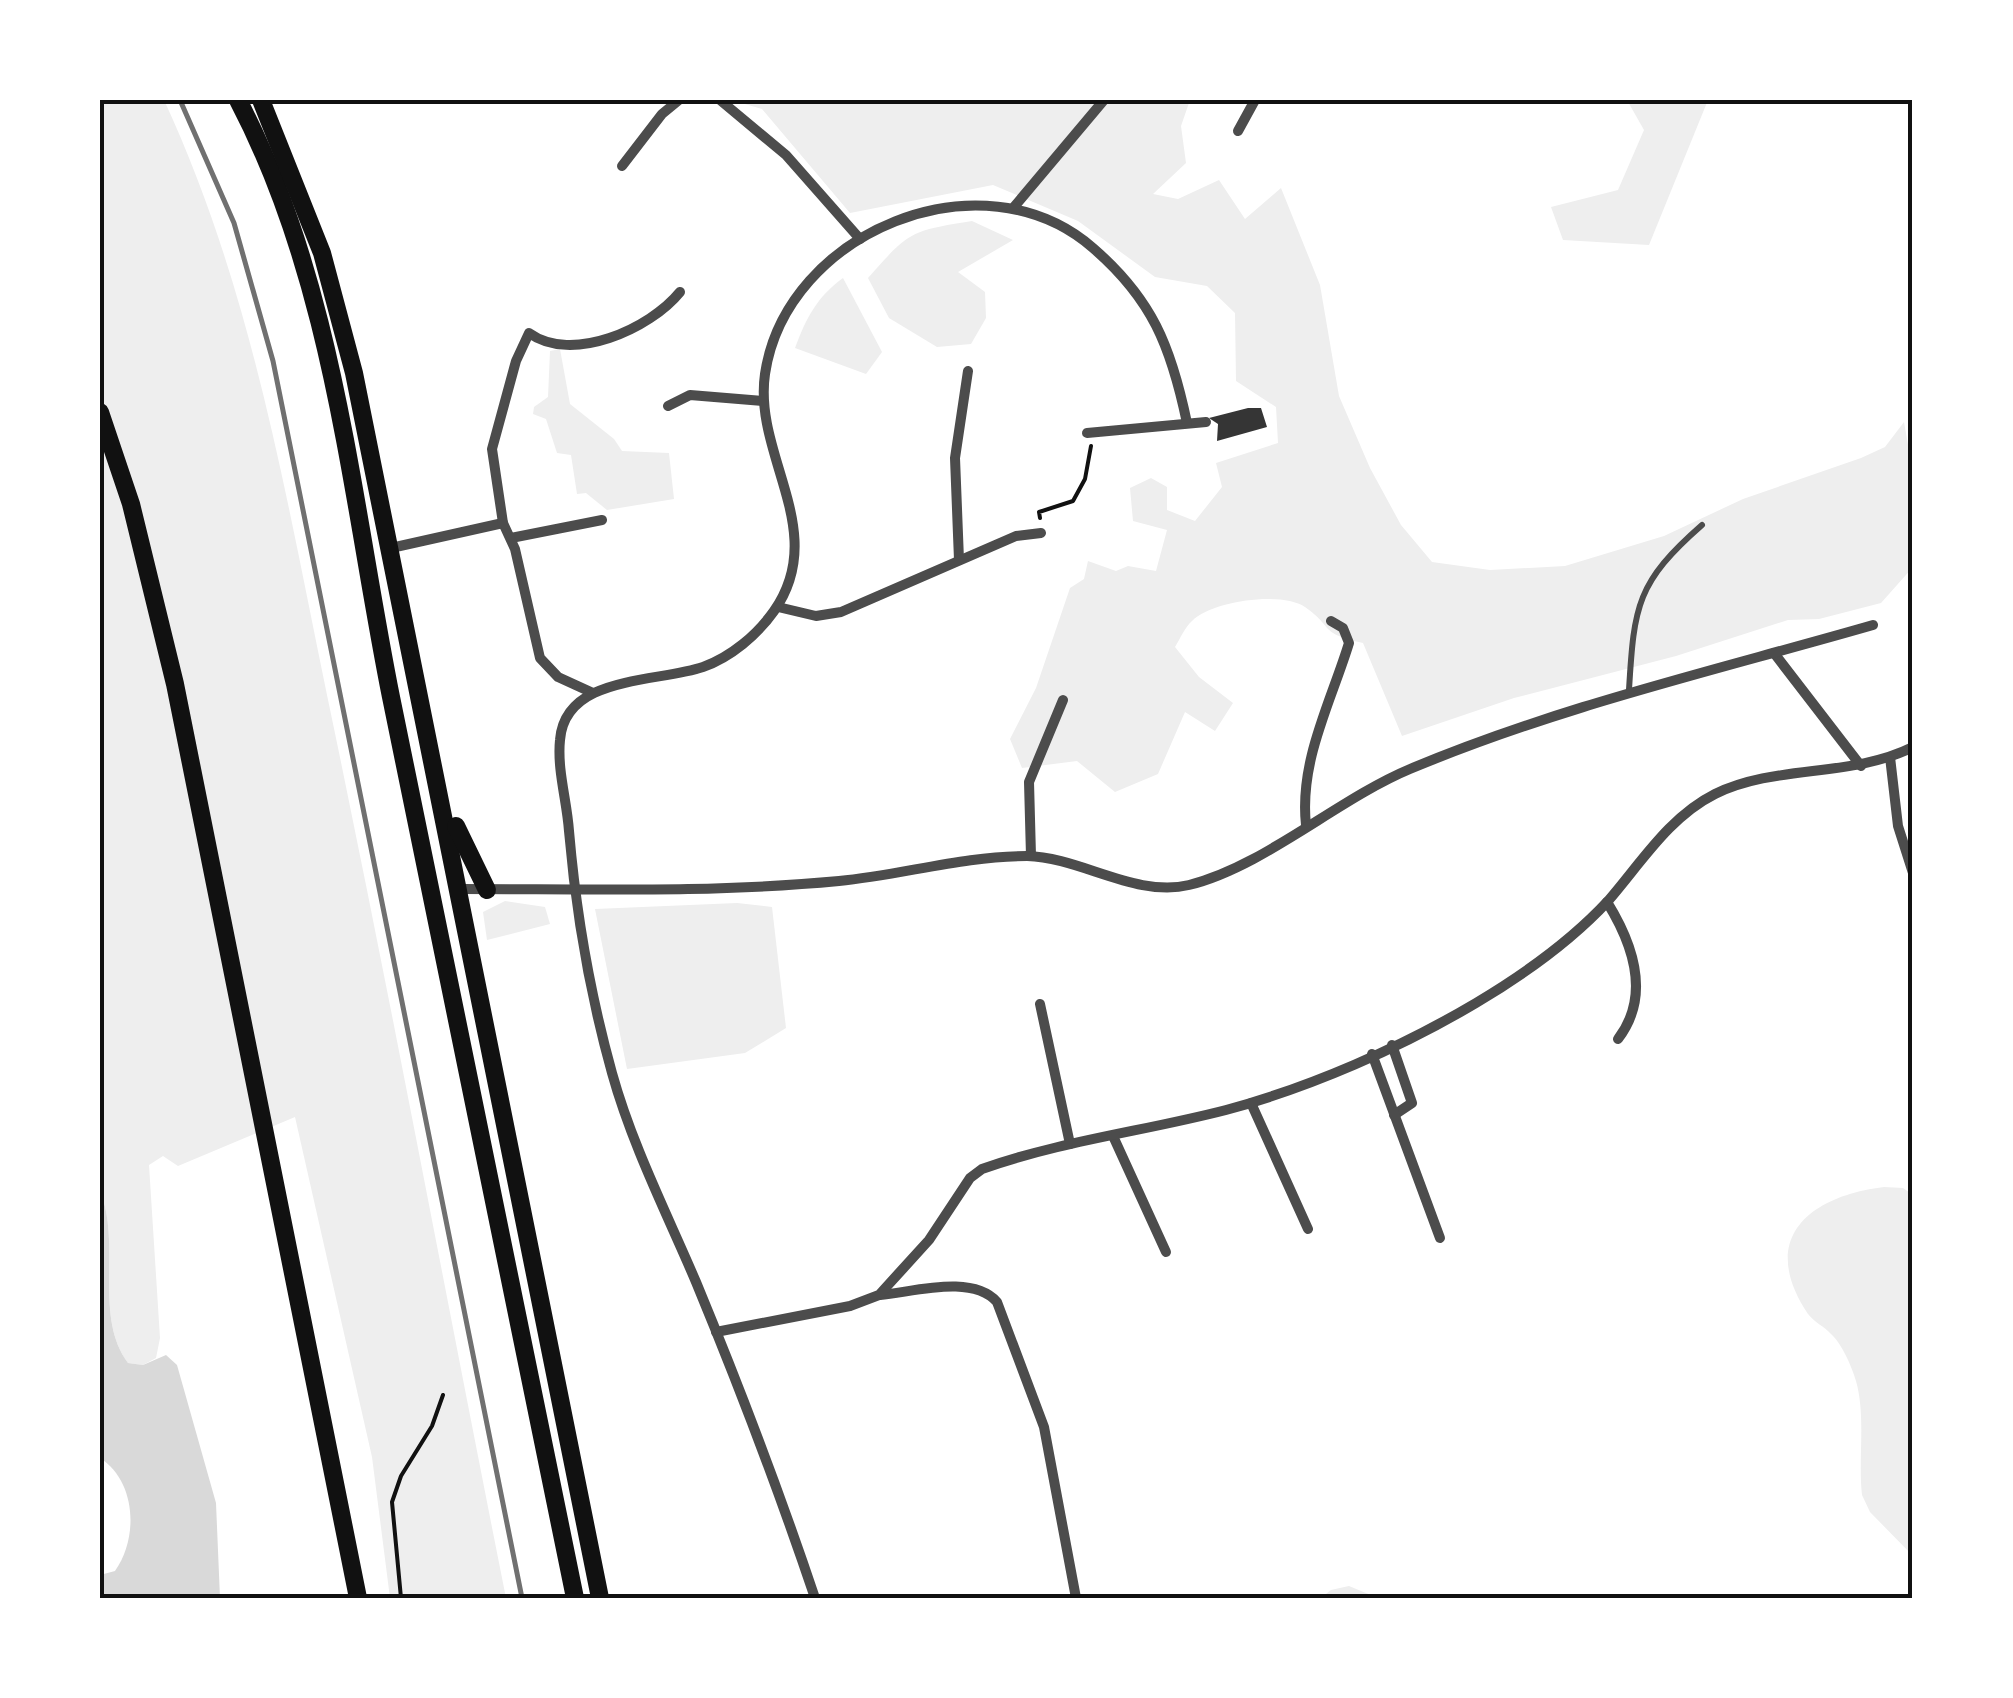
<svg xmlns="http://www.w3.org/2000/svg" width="2013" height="1698" viewBox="0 0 2013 1698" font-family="'Nunito Sans',sans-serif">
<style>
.green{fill:#eee}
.water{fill:#d9d9d9}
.building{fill:#353535}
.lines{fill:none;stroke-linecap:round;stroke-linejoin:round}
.path{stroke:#111;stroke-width:4}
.service{stroke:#4c4c4c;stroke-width:6}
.minor{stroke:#4c4c4c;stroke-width:10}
.primary{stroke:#111;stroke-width:18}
.rail{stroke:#707070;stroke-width:5}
.neatline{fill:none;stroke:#111;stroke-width:4}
</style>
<rect width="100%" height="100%" fill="#fff"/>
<g class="green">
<path d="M100,100H164C252,290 285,492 327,695C390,995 446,1297 506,1598H390L372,1457L295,1117L178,1166L163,1156L149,1165L160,1338L156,1358L143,1365L128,1363C93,1315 122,1244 100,1191Z"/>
<path d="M731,100H1190L1181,126L1186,163L1153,194L1178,199L1219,180L1245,219L1281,188L1320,285L1339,396L1370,468L1401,525L1432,562L1490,570L1565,566L1664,536L1743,499L1861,458L1885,447L1904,422L1913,473V567L1881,603L1819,619L1788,620L1676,656L1514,698L1402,736L1363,643C1318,633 1335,628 1305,607C1281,591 1212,601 1192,621C1185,627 1180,639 1175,647L1199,677L1233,703L1215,731L1185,712L1158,774L1115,792L1077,761L1022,768L1010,739L1036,688L1070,588L1084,579L1088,561L1116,571L1128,566L1156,571L1167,530L1133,521L1130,488L1151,478L1167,487V510L1195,521L1222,487L1216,463L1278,443L1276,407L1236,381L1235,313L1207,286L1155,277L1078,221L993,185L850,213L762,109Z"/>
<path d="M1627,100H1708L1649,245L1563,240L1551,207L1618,190L1644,130Z"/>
<path d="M972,221L1013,240L958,272L985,292L986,318L971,344L937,347L889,318L868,278C909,232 909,231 972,221Z"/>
<path d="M843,278L882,352L866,374L795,348C806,318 817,297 843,278Z"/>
<path d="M560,349L570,404L614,439L622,451L669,453L674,499L607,510L586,493L577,494L571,455L557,453L546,419L533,414L534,407L548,397L550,351Z"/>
<path d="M505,901L545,907L550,924L487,940L483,912Z"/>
<path d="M737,903L772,907L786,1028L745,1053L627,1069L595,909Z"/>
<path d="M1884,1187L1903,1188L1913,1195V1556L1870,1512L1862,1495C1858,1459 1866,1416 1856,1381C1852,1367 1842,1344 1831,1334C1824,1326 1815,1323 1808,1314C1757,1238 1810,1196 1884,1187Z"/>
<path d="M1349,1586L1378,1598H1321L1331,1590Z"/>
</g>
<path class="water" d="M100,1191C122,1244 93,1316 128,1363L143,1365L166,1355L177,1365L216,1503L220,1598H100V1575L115,1571C139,1537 136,1481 100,1458Z"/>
<path class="building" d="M1248,408H1261L1267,427L1217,441L1218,424L1209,418Z"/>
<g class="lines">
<g class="path">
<path d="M1040,518L1039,512L1073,501L1085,479L1091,446"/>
<path d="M401,1598L392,1502L401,1476L432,1426L443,1395"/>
</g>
<path class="service" d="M1629,690C1634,605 1637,582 1702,525"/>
<g class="minor">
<path d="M720,100L786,155L860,239"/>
<path d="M1238,131L1255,100"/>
<path d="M622,166L662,114L679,100"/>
<path d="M1014,207L1104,100"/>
<path d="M668,406L690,395L763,401"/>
<path d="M1087,433L1206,422"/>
<path d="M511,538L602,520"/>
<path d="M391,548L503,523"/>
<path d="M959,560L955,458L968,371"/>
<path d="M778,607L816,616L841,612L1016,536L1041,533"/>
<path d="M1774,653L1861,766"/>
<path d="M593,693L558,677L540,658L515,549L503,523L492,449L516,361L529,333C572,364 650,329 680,292"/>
<path d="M1890,757L1898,826L1913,873"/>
<path d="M1306,825C1299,761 1331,702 1349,643L1343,628L1331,621"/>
<path d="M1031,856L1029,782L1063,700"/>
<path d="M461,889C587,889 713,893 839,881C902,875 963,856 1027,856C1080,857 1136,898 1189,885C1263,867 1338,799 1410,769C1560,706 1717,670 1873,625"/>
<path d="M1607,902C1633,944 1651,996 1618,1039"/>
<path d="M1040,1004L1070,1144"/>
<path d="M1392,1045L1412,1103L1394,1115"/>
<path d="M1372,1054L1440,1238"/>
<path d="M1251,1103L1308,1229"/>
<path d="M1113,1136L1166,1252"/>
<path d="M880,1295C914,1292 972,1274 997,1302L1044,1427L1076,1598"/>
<path d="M716,1332L850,1306L879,1295L929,1240L970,1178L982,1169C1061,1141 1145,1131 1226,1110C1311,1087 1400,1048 1476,1003C1523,975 1571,941 1608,901C1641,863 1669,817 1715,794C1776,764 1851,778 1913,747"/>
<path d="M815,1598C779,1491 739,1386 696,1282C667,1214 632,1145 612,1073C590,994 576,913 569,831C567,801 557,770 560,740C565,675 656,683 703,667C731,657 757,635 774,611C830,531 753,456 765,374C786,232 982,151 1093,248C1152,299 1171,346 1187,423"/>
</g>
<g class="primary">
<path d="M238,100C334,283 351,497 391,697C451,997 514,1297 575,1598"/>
<path d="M261,100L322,253L354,373L600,1598"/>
<path d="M100,412L131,504L175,684L358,1598"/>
<path d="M456,826L487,890"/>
</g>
<path class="rail" d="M180,100L234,223L273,361L522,1598"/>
</g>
<rect width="2013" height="1698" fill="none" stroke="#ffffff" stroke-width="205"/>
<rect x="102" y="102" width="1808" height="1494" class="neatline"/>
</svg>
